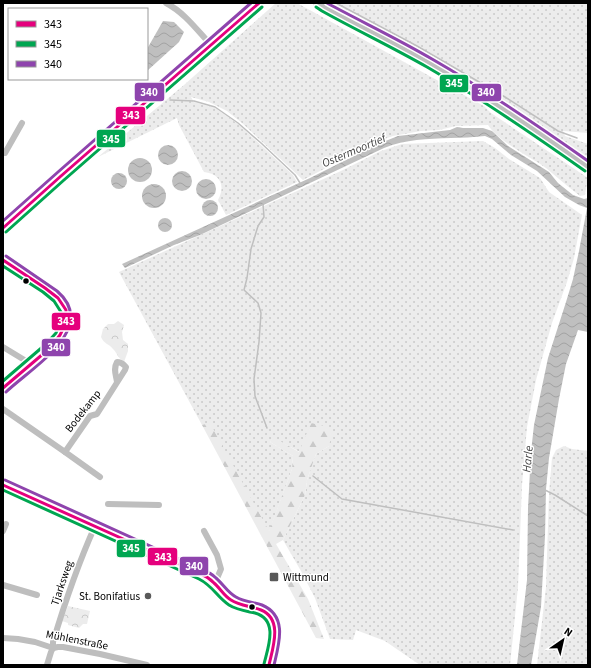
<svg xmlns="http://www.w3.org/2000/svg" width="591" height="668" viewBox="0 0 591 668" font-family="'Source Sans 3',sans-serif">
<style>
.grass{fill:url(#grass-dots)}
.forest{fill:url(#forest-firs)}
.park{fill:url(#park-crowns)}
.water{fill:url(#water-waves)}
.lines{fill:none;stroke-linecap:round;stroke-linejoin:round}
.stream{stroke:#bfbfbf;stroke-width:1.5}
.primary-casing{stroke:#dbdbdb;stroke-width:12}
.street{stroke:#bebebe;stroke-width:6}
.secondary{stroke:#b8b8b8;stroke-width:9}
.primary{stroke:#bebebe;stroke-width:10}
.bus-1-casing{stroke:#fff;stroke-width:6}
.bus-2-casing{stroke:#fff;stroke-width:6}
.bus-3-casing{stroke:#fff;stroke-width:6}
.bus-1{stroke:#e5007d;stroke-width:3}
.bus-2{stroke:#00a651;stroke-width:3}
.bus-3{stroke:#8e44ad;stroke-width:3}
.bus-dot{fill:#000;stroke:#fff;stroke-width:1.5}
.poi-dot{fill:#595959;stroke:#fff;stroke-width:1.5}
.labels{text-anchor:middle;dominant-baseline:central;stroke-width:3;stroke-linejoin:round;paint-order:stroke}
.street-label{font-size:11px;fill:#000;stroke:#fff}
.poi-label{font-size:11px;fill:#000;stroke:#fff;text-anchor:start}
.water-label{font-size:12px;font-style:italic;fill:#444;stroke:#fff}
.line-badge{stroke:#fff;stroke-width:1.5}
.badge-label{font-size:11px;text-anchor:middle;font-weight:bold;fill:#fff}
</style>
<defs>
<pattern id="grass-dots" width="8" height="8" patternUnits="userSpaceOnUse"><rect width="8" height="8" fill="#ececec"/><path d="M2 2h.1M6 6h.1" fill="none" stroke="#c9c9c9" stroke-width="1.8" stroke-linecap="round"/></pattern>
<pattern id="forest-firs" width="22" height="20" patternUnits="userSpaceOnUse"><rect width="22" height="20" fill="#ececec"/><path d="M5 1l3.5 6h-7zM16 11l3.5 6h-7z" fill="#c9c9c9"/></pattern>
<pattern id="park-crowns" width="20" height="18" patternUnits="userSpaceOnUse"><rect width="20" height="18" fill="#ececec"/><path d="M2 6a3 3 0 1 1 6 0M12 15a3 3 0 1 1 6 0" fill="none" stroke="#c9c9c9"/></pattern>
<pattern id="water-waves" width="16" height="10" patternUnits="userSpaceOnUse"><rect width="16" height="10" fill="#bfbfbf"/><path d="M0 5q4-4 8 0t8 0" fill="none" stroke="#a2a2a2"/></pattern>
</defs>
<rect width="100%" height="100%" fill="#fff"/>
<g class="grass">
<path d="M276,3H297L484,106L491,113L588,178L585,195L580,196C568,187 557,177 546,168C529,156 499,142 488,125L456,126L439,130L421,131L393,136L373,143L303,180L242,123L227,111L209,102L191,97L194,102L215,108L238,124L293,175L297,182L226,215L218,200C226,185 220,174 204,172L179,125L177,118L98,157L184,85Z"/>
<path d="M332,3H588V133L563,131L565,136L588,144V159L515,107Z"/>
<path d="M483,141L495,148L509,159L540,178L549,192L582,215L574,258L567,282L552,323L536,380L527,427L522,485L518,587L510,665H420L385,641L356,630L353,640L330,639L315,598L301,571L283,540L305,495L307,480L316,454L329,446L300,452L273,438L270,442L293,456L292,469L269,532L210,425H202L119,272L341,171L381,151L402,144Z"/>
<path d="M564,446L572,449L588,451V665H537L546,587L549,494L552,458L556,450Z"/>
</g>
<path class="forest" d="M210,423L269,531L292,469L293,456L270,442L273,437L299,452L311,423L333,428L329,446L316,454L307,480L305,495L283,540L276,544L308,599L324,639L316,638L202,425Z"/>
<g class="park">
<path d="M118,321L124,325L122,332L123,340L128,344V351L124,362C117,357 118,354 113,349C108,343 104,344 101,337L103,329L108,324H114Z"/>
<path d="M68,606L90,611L87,624H83L79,628L68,625V623L62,621Z"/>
</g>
<g class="water">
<path d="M163,21L174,22L184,32L179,42L147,71V49Z"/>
<path d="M457,127L463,128H483L492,131L508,146L549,172L558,183L573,195L584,199L588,198V332L578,330L566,364L559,399L549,458L546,489L545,536L541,607L531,665H517L527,580L528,508L531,452L534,425L548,358L566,302L573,279L579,251L587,208L579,205L565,197L537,171L511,155L492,139L485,136C473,137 462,138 451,138C427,139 406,139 384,148L200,235L174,245L125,268L122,264L310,178L378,144L398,136L450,130Z"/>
<circle cx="168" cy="155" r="10"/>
<circle cx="140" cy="170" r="12"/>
<circle cx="182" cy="181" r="10"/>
<circle cx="119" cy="181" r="8"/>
<circle cx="206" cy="189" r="10"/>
<circle cx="154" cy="196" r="12"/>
<circle cx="210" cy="208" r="8"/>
<circle cx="165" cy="225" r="7"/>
</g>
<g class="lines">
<g class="stream">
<path d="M336,3L417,46L505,97L558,131L577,138"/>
<path d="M170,100L194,101L215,107L238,123L261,143L295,175L300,183"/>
<path d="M263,204L264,217L258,226L251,249L247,278L244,290L258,303L261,313L259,342L254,379L255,396L267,428"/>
<path d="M313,476L342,499L513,530"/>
<path d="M545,490L555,495L588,516"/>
</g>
<g class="primary-casing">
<path id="primary" d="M319,3L324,7C358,26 394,43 428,62C484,94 536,130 588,167"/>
</g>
<g class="street">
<path d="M166,3C185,13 197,30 211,45"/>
<path d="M3,152L5,153L22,123"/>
<path d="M3,260C15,269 28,277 41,285C47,289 53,293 58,298C91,330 21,368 3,388"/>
<path d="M3,347L31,364"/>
<path d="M3,409L65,452L90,416L97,414L125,370L126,367C123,364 122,362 117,362C113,369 116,375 117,382"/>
<path d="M65,452L100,477"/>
<path d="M108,504L159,505"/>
<path d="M3,531L6,524"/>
<path d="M204,531L217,555L221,569L215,583"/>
<path d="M3,585L37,595"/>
<path d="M3,638L18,639L35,642L53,648L58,647H63L100,654L147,665"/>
<path d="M53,648V642C65,602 78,564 95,526"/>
<path d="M47,665L51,652L53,648"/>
</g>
<g class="secondary">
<path d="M3,228L61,176L259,3"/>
<path d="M3,485L201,574C207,577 212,580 216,585C222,591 226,598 234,602C242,606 252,607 261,610C284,619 273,647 269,665"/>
</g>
<use href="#primary" class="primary"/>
<g class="bus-1-casing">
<g id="bus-1">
<path d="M3,228L61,176L259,3"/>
<path d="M3,260L45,288L58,298L66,310V323L60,335L50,348L3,388"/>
<path d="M3,485L201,574C206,576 210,579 214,583C220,588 224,596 231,600C240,606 251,606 261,610C283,619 273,647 269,665"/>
</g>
</g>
<g class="bus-2-casing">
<g id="bus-2">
<path d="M316,7L322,11C356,30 392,47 427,67C482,99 534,135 585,171"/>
<path d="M6,232L64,180L262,7"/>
<path d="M3,266L43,292L54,301L61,312V322L56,333L46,344L3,381"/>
<path d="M3,490L199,579C213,586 217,597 229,605C237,610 246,611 255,613C279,620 268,647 264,664"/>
</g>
</g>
<g class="bus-3-casing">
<g id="bus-3">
<path d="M327,3C362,22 398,39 432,59C486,90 537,125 588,161"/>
<path d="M3,221L58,172L251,3"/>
<path d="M6,256L57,291C100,328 31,368 6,392"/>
<path d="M5,480L203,570C208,572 212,574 216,578C223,584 228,593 236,597C244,602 254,602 262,605C288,616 279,644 274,665"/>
</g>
</g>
<use href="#bus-1" class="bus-1"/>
<use href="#bus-2" class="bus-2"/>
<use href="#bus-3" class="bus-3"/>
</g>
<g class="bus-dot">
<circle cx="26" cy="281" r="3.5"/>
<circle cx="252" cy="607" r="3.5"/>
</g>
<g class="poi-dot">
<rect x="269" y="572" width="10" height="10" rx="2"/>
<circle cx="148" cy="596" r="4"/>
</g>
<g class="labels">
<g class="street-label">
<text transform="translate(83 411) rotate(-52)">Bodekamp</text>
<text transform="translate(62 583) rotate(-71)">Tjarksweg</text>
<text transform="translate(77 640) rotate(11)">Mühlenstraße</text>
</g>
<g class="poi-label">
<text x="283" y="577">Wittmund</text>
<text x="140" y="596" text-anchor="end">St. Bonifatius</text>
</g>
<g class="water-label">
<text transform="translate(354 151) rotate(-23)">Ostermoortief</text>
<text transform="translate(528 459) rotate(-85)">Harle</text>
</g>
</g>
<g class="line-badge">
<rect x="439" y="74" width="30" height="19" rx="4" fill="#00a651"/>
<rect x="134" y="82" width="31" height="20" rx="4" fill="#8e44ad"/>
<rect x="471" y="83" width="31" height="19" rx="4" fill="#8e44ad"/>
<rect x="115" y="106" width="31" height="19" rx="4" fill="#e5007d"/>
<rect x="96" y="129" width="30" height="19" rx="4" fill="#00a651"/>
<rect x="51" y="312" width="30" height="19" rx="4" fill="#e5007d"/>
<rect x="41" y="338" width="30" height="19" rx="4" fill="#8e44ad"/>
<rect x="116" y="539" width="30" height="19" rx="4" fill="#00a651"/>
<rect x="147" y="547" width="31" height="19" rx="4" fill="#e5007d"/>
<rect x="179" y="556" width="30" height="20" rx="4" fill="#8e44ad"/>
</g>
<g class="badge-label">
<text x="454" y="87">345</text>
<text x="149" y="96">340</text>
<text x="486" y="96">340</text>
<text x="131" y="119">343</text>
<text x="111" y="143">345</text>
<text x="66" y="325">343</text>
<text x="56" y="351">340</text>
<text x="131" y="552">345</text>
<text x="163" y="561">343</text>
<text x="194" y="570">340</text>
</g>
<rect width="591" height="668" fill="none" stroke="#000000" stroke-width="8"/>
<rect x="8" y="8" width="140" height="72" fill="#ffffff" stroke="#999999"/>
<rect x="16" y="21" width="20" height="6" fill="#e5007d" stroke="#999999"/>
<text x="44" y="28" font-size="12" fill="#000000">343</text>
<rect x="16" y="41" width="20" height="6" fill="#00a651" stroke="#999999"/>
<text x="44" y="48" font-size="12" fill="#000000">345</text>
<rect x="16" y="61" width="20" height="6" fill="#8e44ad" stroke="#999999"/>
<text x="44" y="68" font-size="12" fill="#000000">340</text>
<g transform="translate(563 640) rotate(34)" stroke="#ffffff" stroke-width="3" paint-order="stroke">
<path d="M0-3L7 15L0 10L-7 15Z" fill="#000000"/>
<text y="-6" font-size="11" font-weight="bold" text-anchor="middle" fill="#000000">N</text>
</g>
</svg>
